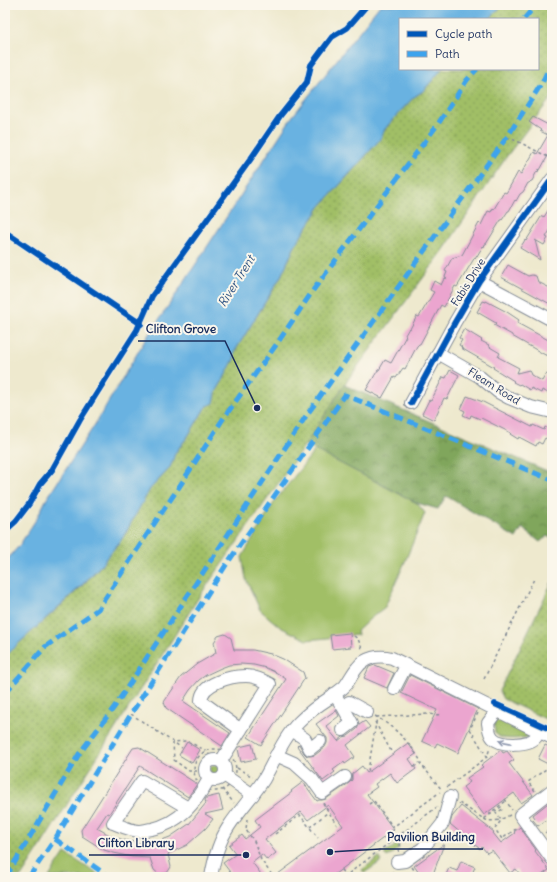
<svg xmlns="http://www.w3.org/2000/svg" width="557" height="882" viewBox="0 0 557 882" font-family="Delius,sans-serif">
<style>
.grass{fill:#a1bf66;stroke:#5e7762}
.forest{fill:url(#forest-crowns);stroke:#4e6a5c}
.park{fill:url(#park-dots);stroke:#5e7762}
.water{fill:#69b2e1;stroke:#4270a0}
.building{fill:#eba5cf}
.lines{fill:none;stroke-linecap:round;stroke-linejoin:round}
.minor-casing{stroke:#848c96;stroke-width:14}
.path{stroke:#848c96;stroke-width:1.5;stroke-dasharray:3 3;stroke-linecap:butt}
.minor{stroke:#fff;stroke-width:12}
.quiet{stroke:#3da3ed;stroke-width:5;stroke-dasharray:10 5;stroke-linecap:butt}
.cycleway-casing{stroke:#fbf7ec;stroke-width:8}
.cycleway{stroke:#0057b8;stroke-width:6}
.oneway{stroke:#8d97ae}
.labels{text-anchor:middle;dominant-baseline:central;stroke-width:4;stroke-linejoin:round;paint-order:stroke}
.street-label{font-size:11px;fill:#1b2f5e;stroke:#fbf7ec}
.water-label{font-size:12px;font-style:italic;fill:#325685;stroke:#fbf7ec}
.leader{fill:none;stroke:#1b2f5e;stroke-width:1.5}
.callout-dot{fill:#1b2f5e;stroke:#fbf7ec;stroke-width:1.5}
.callout-label{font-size:12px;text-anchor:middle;font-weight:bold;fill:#1b2f5e;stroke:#fbf7ec;stroke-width:4;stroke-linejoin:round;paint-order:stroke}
</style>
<defs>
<pattern id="forest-crowns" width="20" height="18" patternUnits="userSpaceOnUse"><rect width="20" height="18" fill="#80a65b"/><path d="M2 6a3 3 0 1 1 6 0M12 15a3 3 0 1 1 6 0" fill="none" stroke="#68884e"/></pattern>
<pattern id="park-dots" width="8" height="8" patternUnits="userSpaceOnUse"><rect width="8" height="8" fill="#a1bf66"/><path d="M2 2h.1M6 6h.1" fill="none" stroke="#829c57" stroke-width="1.8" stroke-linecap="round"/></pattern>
</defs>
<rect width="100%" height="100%" fill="#fbf7ec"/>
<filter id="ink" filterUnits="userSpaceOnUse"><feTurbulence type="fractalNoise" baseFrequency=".025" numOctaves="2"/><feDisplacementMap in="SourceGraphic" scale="8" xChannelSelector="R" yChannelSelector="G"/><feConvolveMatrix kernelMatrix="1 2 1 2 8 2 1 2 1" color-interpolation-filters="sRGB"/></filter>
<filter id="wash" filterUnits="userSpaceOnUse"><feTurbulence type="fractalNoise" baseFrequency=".012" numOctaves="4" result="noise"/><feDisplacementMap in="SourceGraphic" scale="16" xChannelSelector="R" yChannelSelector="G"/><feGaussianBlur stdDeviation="0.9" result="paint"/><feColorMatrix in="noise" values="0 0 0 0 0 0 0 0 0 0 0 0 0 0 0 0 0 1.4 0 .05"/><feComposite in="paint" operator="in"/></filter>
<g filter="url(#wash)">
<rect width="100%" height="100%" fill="#eee9ce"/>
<g class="grass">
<path d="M315,450L417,503L425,513L404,564L385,607L371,618L357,631L358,635L307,640L280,627L260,610L246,579L242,557L275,501Z"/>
<path d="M498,719L506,720L530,733L532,735C526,739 507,740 500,737C498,736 496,734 495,733L494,722Z"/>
<circle cx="215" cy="770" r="5"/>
<path d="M397,844L399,848L387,857L384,854Z"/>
<path d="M65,853L102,877H49Z"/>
<path d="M379,857L382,861L364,873L362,870Z"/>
</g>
<path class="forest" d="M344,385L552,473V539L547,536L540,542L522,528L516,538L446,496L438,509L417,503L305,445Z"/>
<g class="park">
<path d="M503,5H552V97L534,120L507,156L443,251L344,385L305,445L201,594L21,877H5V657L18,644L80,588L103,563L107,557L119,543L128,528L132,519L150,489L169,469L175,453L188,436L205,408L207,406L211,404L215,399L216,392L222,382L233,359L235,351L280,278L294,248L301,236L320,207L376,144L380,139L385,129L394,118L414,97L423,91L442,69H538V19H489Z"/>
<path d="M552,582V722L503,699L499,691Z"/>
</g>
<path class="water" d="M380,5H503L489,19H400V69H442L423,91L414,97L394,118L385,129L380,139L376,144L320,207L301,236L294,248L280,278L235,351L234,359L222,382L216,392L215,399L214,403L207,406L205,408L188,436L175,453L172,463L169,469L150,489L122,539L107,557L103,563L79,588L18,644L5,657V562L19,546L37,518L46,500L94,426L147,337L169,305L292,117Z"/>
<g id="blocks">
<g class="building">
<path d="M533,117L552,127V153L550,152L540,170L539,169L538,172L537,171L532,181H531L529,183H528L523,192L520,194L516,201L515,200L509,211H508L502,220H501L486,244H485L484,247L483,246L477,256V255L475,258V257L457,287L455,286L444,307L441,305L420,344H419L417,346L405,369L403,368L396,378L394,377L382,398L366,390L378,370H379L385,360L391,363L406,336L405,335L409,328L410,329L417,316L419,317L434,292L430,290L434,281L441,285L444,279L447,278L445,277L447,272L445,271L452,258L462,255L479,223L481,225L488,211L491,212L493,208L494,209L504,192L506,193L508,190L518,172L521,174L534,152L537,154L548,135L540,131L541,130L529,122Z"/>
<path d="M552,204V227L546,237L548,238L544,245L535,240L540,260L520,248L525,240L526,241L541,217L543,216L544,217Z"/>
<path d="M508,265L528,276L532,275L536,276L538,282L552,289V305L501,277Z"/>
<path d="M483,301L486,302V301L507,312L519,320L517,323L552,342V346L547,356L512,336V335L494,325L496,323L477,312Z"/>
<path d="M464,329L482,340L481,341L489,345L488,346L500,353L498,357L519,368L517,373L529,370L531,375L542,381L546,374L552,377V395L542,390L541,393L531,388L530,390L520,384L519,385L513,382L514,381L493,368L494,367L461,348L462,347L459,345L462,340L459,338Z"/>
<path d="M450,370L459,375L447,399L444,398L434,420L422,414L429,400L431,401L443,377L446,378Z"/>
<path d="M467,396L483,402L532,427L533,425L544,430L545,427L552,431V441L545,438L542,444L538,442L536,446L519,437L518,439L510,434L511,433L481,418L480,419L471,415L470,418L463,415L465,411L461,409Z"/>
<path d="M350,633L351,647L332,649L330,635Z"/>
<path d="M225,634L231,638L234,650H253L271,654L283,659L303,672L305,678L261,745L248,737L286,679L277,673L266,668L254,665L241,664L229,665L221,668L206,675L199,680L190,690L183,701L230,733L222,746L166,708L164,702L181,677L197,664L216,653L214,642L218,636Z"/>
<path d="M375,665L394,673L387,688L364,678L369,667Z"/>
<path d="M410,675L478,709L458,753L437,743L435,747L422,741L437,710L401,693Z"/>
<path d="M336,710L339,716L326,726L338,741L343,737L348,736L357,729L359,725L365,721L370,727L347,745L355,757L345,764L344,762L333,770L335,772L323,781L297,746L299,744L304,753L307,756H310L315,755L325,747L327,743V738L316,724Z"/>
<path d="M187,742L200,750L192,763L179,755Z"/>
<path d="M408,743L416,754L409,759L416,769L397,783L390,773L375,784L377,787L367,794L394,830L331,877H274L343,826L328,805L308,820L301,812L265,839L276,853L267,860L262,854L252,862L263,877H224L230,872L223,863L236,854L229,845L242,835L245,839L260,827L255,820L292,792L291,791L303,782L317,801L319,800H322L326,799L349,783L352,780V774L362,766L367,773Z"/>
<path d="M252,744L256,759L241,762L238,749L239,747Z"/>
<path d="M545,745L552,748V766L538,759Z"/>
<path d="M139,747L197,784L188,797L140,766L109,814L107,813L97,828L113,837L128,841L143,843L157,842L170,837L189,824L206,803L205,800L206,798L219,795L223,810L205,814L213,819L206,828L187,845L168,854L171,867L167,873L159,874L154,870L150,858L132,857L114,853L104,850L82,836L81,830L133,748Z"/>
<path d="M501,750L503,753L507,751L514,760L509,763L533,795L521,803L514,793L484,815L463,787L470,782L467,778L483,767L481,765Z"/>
<path d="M552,800V816L538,826L533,820L535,818L533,815Z"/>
<path d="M461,806L494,832L493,833L501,843L515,833L514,832L520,827L536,850L535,851L549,870L539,877H522L516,869L510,873L492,850L487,853L482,847L480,849L450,824L452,817Z"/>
<path d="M444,844L432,877H422L414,866Z"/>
<path d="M461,861L475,867L471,876L472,877H445L449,868L457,871Z"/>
</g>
</g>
</g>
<g filter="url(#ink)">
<use href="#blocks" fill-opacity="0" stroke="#848c96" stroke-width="1"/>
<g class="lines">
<g class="minor-casing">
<g id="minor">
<path d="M479,281L552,320"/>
<path d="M438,353L480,377L498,392L509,398L531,407L552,412"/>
<path d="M411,403L455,322L479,281L552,179"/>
<path d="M394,689L406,666"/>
<path d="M334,694L343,707L352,723L343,730"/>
<path d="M349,702L367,712"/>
<path d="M498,711L494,715L488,723C489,729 489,734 493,738C500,746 529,746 536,737C537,736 538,733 538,731"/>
<path d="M292,730L305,739L310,749L320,741"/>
<path d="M276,755L294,763L312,779L322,793L345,777"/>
<circle cx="215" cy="770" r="10"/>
<path d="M221,761L270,684C263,680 255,676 246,676C231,676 201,683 201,701L241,730"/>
<path d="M224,775L253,795"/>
<path d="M552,790L520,815L552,859"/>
<path d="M188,808L142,781L113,823C121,826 131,831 140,831C144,831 148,829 152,829C180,823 196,802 209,779"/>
<path d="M397,862L405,861L423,848L443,823L450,797"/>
<path d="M211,877C214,859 219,841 229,826C240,809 254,795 264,779C275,760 283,738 299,722C308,713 317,706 328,699C333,695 340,691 345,686C349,681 352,674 357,668C365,657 379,655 392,658L552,738"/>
</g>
</g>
<g class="path">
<path d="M507,137L519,142L552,159"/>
<path d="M354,636L358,639L363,651"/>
<path d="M484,679L534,579"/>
<path d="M478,713L470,729L487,757"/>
<path d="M131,714L182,748"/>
<path d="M375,716C393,726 410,742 420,760V763L442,790"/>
<path d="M375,722L392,753"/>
<circle cx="215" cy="770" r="21"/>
<path d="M414,767L419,763"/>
<path d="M237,768L251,776H253"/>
<path d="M203,771H189L174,760L173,742L187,741L207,751L211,758"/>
<path d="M368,771L377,717L427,714L441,715"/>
<path d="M447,787L487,757L490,748"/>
<path d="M222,789L234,803"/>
<path d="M535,791L528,782L549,767"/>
<path d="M505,799L512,810"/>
<path d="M323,803L337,825"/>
<path d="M459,803L484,819L488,821L501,820L496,813L503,809L501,807L484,819"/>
<path d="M369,804L374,801L393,827L440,792"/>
<path d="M490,815V813L506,801"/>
<path d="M510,815L502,819L495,829L502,839L517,828"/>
<path d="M247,819L246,830L254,841L261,860L272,875"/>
<path d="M310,827L328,812"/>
<path d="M391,829L397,837"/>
<path d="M545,833L552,828"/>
<path d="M275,834L300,815L318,838"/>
<path d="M399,852L402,834"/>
<path d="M412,867L419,877"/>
<path d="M341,870L346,876"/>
<path d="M344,877L437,807"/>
<path d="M391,877L393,871"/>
</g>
<use href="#minor" class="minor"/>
<g class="quiet">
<path d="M524,19L536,5"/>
<path d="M5,693L45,647L98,609L154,524L179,487L223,419L276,345L314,289L438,124L467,80L477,69"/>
<path d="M55,839L109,877"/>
<path d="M6,877L79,754L115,706L306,416L419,258L507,137L542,83L552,61"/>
<path d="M29,877L55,839L131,714L226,565L345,395L552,480"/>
</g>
<g class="cycleway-casing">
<g id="cycleway">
<path d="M5,232L141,324"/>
<path d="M411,403L455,322L479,281L552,179"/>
<path d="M5,531L16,521L29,504L40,484L52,470L80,420L107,377L137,330L152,296L250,160L280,116L307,82L311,65L332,37L347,28L367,5"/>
<path d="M495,704L552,730"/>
</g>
</g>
<use href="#cycleway" class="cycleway"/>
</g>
<defs><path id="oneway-shaft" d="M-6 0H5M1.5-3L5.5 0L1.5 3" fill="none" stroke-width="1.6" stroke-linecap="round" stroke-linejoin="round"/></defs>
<use class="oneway" href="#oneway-shaft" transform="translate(505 742) rotate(-169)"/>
</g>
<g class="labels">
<g class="street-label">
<text transform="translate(468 282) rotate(-58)">Fabis Drive</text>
<text transform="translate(494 386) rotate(32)">Fleam Road</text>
</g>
<g class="water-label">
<text transform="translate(236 281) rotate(-58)">River Trent</text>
</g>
</g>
<path class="leader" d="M257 408L225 341H138M330 852L380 849H483M246 855L182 855H89"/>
<g class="callout-dot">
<circle cx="257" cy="408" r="4"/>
<circle cx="330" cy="852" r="4"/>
<circle cx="246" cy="855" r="4"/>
</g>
<g class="callout-label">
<text x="181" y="333">Clifton Grove</text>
<text x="431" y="841">Pavilion Building</text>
<text x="136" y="847">Clifton Library</text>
</g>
<rect width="557" height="882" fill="none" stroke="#fbf7ec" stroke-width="20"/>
<rect x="399" y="18" width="140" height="52" fill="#fbf7ec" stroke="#a1a7b3"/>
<rect x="407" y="31" width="20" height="6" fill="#0057b8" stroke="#a1a7b3"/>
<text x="435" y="38" font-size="12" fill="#1b2f5e">Cycle path</text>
<rect x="407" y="51" width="20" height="6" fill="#3da3ed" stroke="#a1a7b3"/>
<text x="435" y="58" font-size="12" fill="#1b2f5e">Path</text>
</svg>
